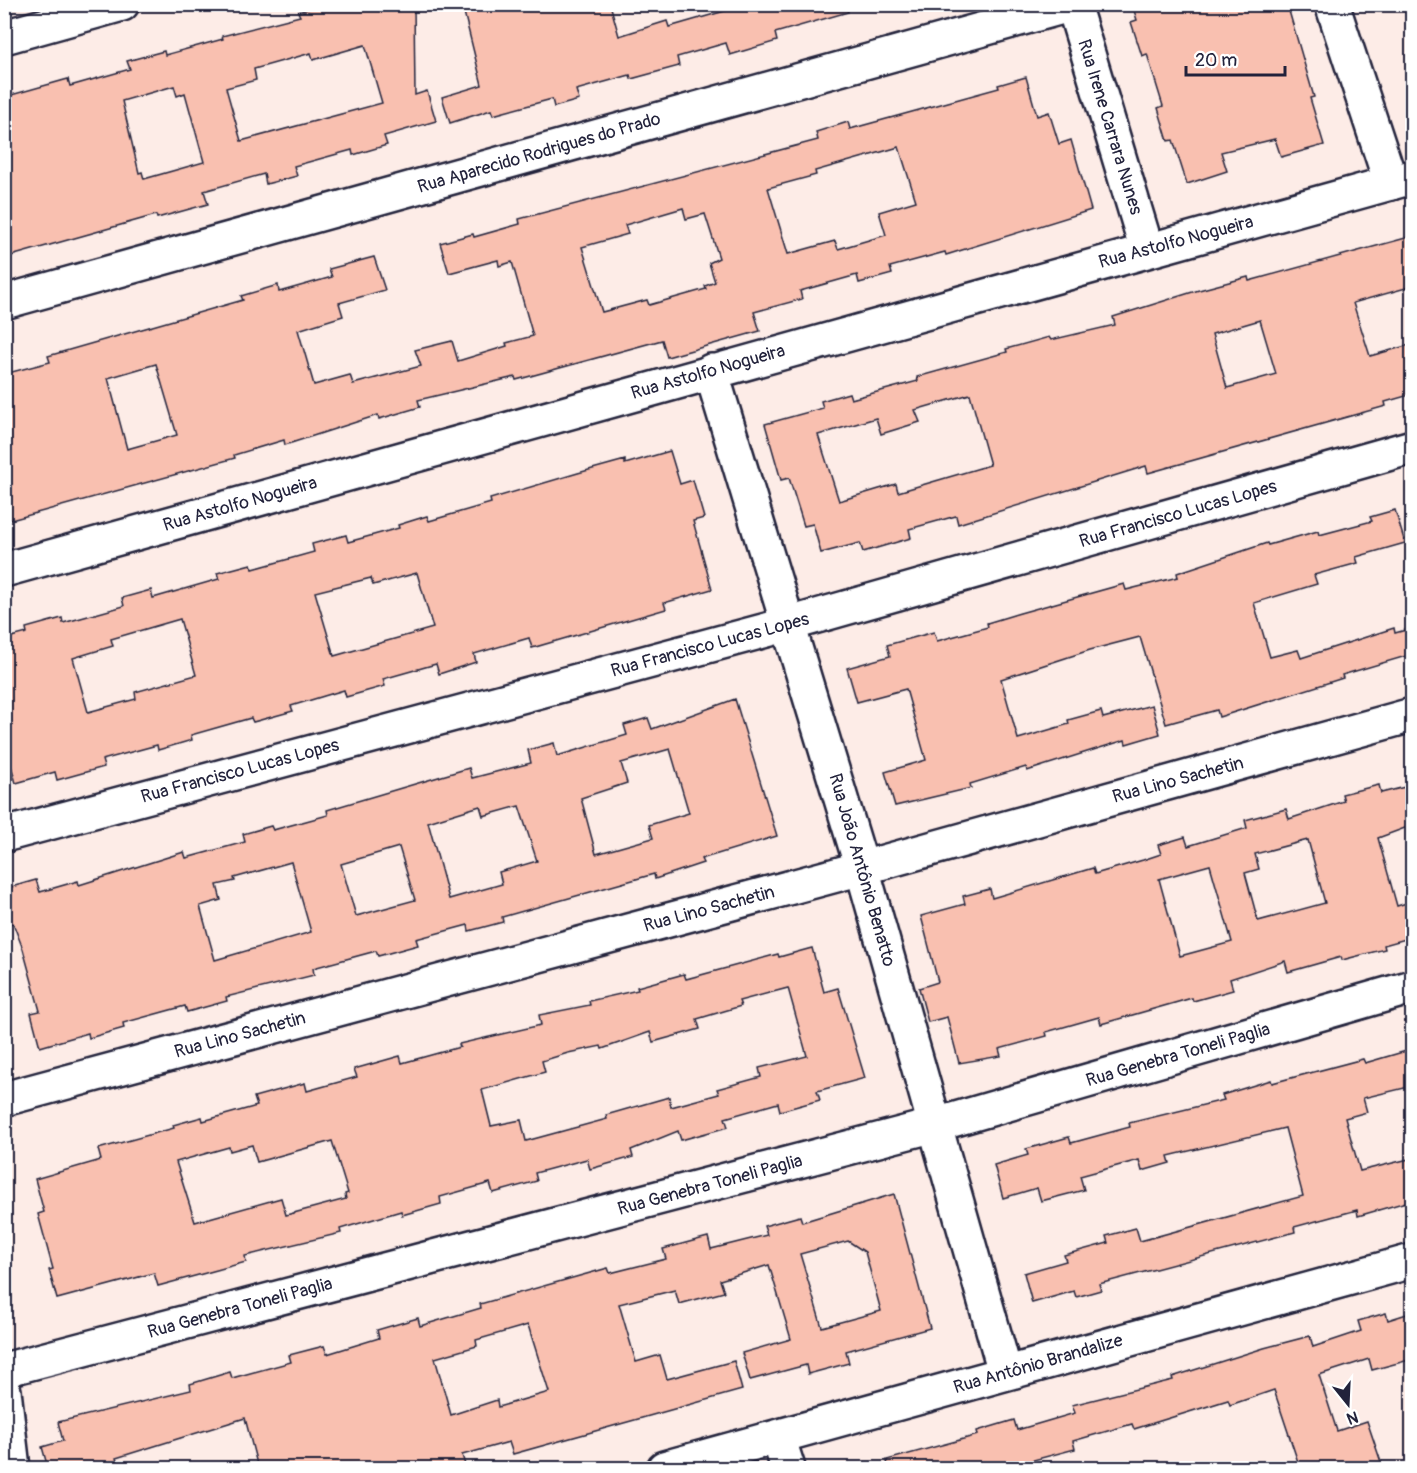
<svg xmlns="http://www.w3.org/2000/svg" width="1417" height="1473" viewBox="0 0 1417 1473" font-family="Pangolin,sans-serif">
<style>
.building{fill:#f9c0b0;stroke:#22223b;stroke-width:1.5;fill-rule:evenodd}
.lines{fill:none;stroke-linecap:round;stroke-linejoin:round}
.minor-casing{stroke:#22223b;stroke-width:38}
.minor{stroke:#fff;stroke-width:33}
.labels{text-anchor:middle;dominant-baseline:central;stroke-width:5;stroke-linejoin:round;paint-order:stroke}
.street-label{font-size:18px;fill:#22223b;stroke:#fff}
</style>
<rect width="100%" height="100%" fill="#fdece7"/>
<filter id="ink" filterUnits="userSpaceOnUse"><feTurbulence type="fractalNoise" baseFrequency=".0167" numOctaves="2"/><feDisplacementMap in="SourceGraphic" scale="12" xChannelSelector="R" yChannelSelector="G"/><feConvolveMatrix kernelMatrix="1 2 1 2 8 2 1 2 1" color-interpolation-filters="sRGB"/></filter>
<g filter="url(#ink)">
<g class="building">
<path d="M324,4H414L415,95L427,91L436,121L384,136L387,145L353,155L352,150L294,166L297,176L266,184L264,174L204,191L208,204L157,218L156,215L4,258V97L68,79L70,86L130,69L127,61L164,51L165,55L223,39L222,36L300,16L298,12ZM365,45L382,103L241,141L226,88L256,80L254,69L311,53L313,60ZM174,86L177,96L185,93L204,162L144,179L142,172L139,173L122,101Z"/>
<path d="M462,4H610L619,36L667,21L669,27L749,4H847L848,12L775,33L777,41L730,55L726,43L677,57L679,66L631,79L630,75L576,90L579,100L554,107L552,99L493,115L491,110L450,123L442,97L482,85Z"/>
<path d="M1132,4H1287L1314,97L1310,98L1324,145L1281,157L1275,139L1221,152L1227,171L1187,184L1173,140L1168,141L1158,108L1163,106L1147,54L1142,56L1131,22L1137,20Z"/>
<path d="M1026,77L1037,116L1049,112L1059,144L1071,140L1091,210L946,255L945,252L890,267L892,274L859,283L857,275L800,291L802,299L754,312L760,331L667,357L662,340L516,380L515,377L418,400L420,407L379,419L378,415L285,445L284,440L234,455L235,458L4,522V374L50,362L48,356L243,300L241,296L278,285L279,292L332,277L329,269L374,257L385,290L339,303L343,316L298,330L314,385L350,375L353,384L421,366L415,350L452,341L458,361L507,346L506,343L533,336L512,262L499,266L498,260L449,273L440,243L473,234L474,237L520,224L519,219L818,140L816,132L848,122L850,129L999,88L998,85ZM899,147L916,201L879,212L886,235L838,249L835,241L788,254L768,188L816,175L815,171ZM683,208L686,219L705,214L719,258L709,263L715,282L705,286L706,289L649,305L647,300L602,312L582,247L628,234L625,225ZM156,364L177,435L127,449L108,378Z"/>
<path d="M1413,236V286L1353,303L1370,356L1413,344V394L1385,402L1386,406L1148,473L1146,466L958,524L956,516L909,529L911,538L863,552L860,543L821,553L813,524L804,526L789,478L781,480L765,424L823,408L821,401L849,393L851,399L918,381L917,377L1007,352L1006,349L1049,337L1051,340L1115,325L1113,317L1199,290L1248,277L1249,281ZM1260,320L1276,374L1227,388L1212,334ZM970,394L990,465L898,492L896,484L839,501L818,435L876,418L881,434L920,422L915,410Z"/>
<path d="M670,451L680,484L693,480L704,518L693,521L712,589L664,603L666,609L532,648L529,638L474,654L476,662L439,674L436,664L383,679L385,686L346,697L344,690L291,706L293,711L253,722L251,718L191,735L192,740L158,750L157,745L102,760L104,767L57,780L55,772L16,783L4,741V639L27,633L26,628L62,618L63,623L124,606L122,598L151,590L153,598L219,579L217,573L251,564L253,569L314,552L312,544L346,535L348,542L399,528L398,525L427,516L429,521L491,503L490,499L578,473L625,460V464ZM417,573L433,628L334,656L315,592L371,578L373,585ZM180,619L196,675L135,692L136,699L88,712L73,658L113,646L111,639Z"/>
<path d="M1395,510L1405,543L1356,557L1358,563L1314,575L1317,584L1254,603L1270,657L1298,650L1301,658L1394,628L1395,633L1413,628V654L1342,675L1343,678L1219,717L1217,710L1166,724L1140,637L1090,650L1001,679L1018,739L1069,724L1068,720L1101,711L1103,718L1152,705L1160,734L1126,744L1125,740L1027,771L1026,767L970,784L971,788L895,806L885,772L926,760L906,689L857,702L847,668L890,656L887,645L934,632L937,641L988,627L987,623L1020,613L1124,584L1126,590L1178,577L1177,573L1267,543L1268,545L1318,531L1319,535L1372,521L1370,517Z"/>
<path d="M735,699L777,836L701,859L703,863L655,879L654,874L502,917L503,922L469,931L468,925L416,939L418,945L378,956L376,951L313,968L314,975L226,997L227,1001L187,1012L185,1006L123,1023L124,1028L89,1038L88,1033L40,1047L31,1013L40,1011L23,949L13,923L4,925V889L36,880L40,892L78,881L79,885L184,852L186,858L245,842L243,834L271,826L273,830L328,815L327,810L469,768L472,778L531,763L528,750L554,743L557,756L627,735L624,725L648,718L652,729ZM670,749L689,813L649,825L653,838L596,854L581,798L627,783L621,763ZM480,806L483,816L519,806L537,861L499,872L502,884L449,899L428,822ZM399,847L415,900L356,916L341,864ZM291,862L311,932L215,960L200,906L221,900L217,885L235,881L234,878Z"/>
<path d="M1379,785L1381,793L1413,785V825L1378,838L1397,906L1413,901V937L1384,945L1385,949L1342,960L1341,957L1288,972L1285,961L1230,979L1233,990L1193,1001L1192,998L1101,1024L1099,1017L1046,1032L1047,1036L999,1049L1001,1056L959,1063L947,1017L928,1022L919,988L938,982L921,916L965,904L963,896L990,889L992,898L1093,868L1095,874L1143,860L1161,854L1158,845L1185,837L1188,846L1247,828L1245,820L1286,809L1289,819L1344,801L1342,794ZM1308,840L1325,903L1258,921L1245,873L1259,869L1255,854ZM1210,865L1232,942L1180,956L1159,879Z"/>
<path d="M812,948L824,992L838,988L865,1078L817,1091L820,1100L780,1111L778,1103L725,1118L728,1127L681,1140L678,1131L631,1150L633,1157L590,1169L587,1159L535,1173L537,1181L493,1193L490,1183L440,1197L441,1204L402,1215L401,1211L340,1229L341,1233L245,1256L246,1262L158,1286L154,1273L57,1299L49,1270L53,1269L38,1214L44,1212L35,1179L101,1160L98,1149L174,1128L173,1125L202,1117L203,1121L257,1106L254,1097L305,1083L307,1091L357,1077L354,1069L400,1056L402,1063L460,1047L459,1044L541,1025L539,1015L590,1005L589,1001L638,990L637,987L684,974L686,979L778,954L779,957ZM788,988L807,1056L759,1068L761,1077L717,1089L719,1094L671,1107L669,1097L606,1115L607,1119L526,1141L521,1120L491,1126L482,1090L545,1072L542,1061L568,1053L601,1046L602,1049L650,1032L653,1042L700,1029L697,1019L741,1006L739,1001ZM332,1141L348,1193L345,1194L346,1199L286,1215L281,1198L195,1222L176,1162L229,1147L230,1151L252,1145L257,1162Z"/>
<path d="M1413,1049V1086L1363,1098L1367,1112L1345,1118L1360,1171L1413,1158V1200L1358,1216L1357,1210L1294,1227L1295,1232L1099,1284L1101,1290L1076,1297L1074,1291L1032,1303L1024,1273L1066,1261L1064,1255L1108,1243L1106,1236L1136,1228L1140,1241L1303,1196L1285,1128L1168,1156L1170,1163L1142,1171L1139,1160L1080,1176L1084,1190L1041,1201L1037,1188L1003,1198L994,1165L1028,1155L1026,1149L1069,1137L1071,1143L1130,1127L1129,1123L1224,1100L1222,1095L1271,1080L1272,1083L1363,1059L1365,1063Z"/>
<path d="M894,1194L930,1328L846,1351L849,1363L808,1374L806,1365L750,1380L742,1353L791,1339L769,1265L720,1280L724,1292L679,1304L675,1290L619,1304L636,1362L660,1355L667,1379L734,1361L742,1390L513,1454L509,1442L462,1455L466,1468H258L245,1418L116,1458L119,1468H48L42,1447L63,1441L58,1422L191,1390L190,1384L230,1372L232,1378L291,1362L289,1355L324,1346L327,1354L379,1338L377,1330L418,1318L420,1326L481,1308L480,1304L608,1268L610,1273L666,1259L663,1249L708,1237L711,1249L767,1235L764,1226L800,1216L802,1222ZM848,1241L865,1252L881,1311L822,1327L800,1254ZM528,1325L549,1392L498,1407L497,1400L451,1415L435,1358L477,1346L476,1340Z"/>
<path d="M1413,1312V1359L1372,1370L1369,1359L1319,1375L1337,1431L1367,1421L1383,1468H1300L1274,1390L1230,1405L1228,1400L1134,1429L1132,1424L1073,1441L1075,1449L1003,1468H888L887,1460L978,1435L977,1431L1014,1420L1017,1430L1075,1413L1072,1405L1173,1380L1172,1377L1264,1348L1310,1336L1313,1347L1361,1331L1358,1321L1386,1313L1388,1320Z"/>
</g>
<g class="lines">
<g class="minor-casing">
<g id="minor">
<path d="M1073,4L1147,250"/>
<path d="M1332,4L1391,183"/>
<path d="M4,37L122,4"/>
<path d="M4,302L1073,4"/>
<path d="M711,371L862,868L1005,1372"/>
<path d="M4,570L1412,177"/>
<path d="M4,835L789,624L1412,447"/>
<path d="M4,1099L862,868L1412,715"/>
<path d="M4,1370L935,1125L1412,987"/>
<path d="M4,1391L13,1468"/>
<path d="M778,1437L788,1468"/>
<path d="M664,1468L1412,1261"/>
</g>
</g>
<use href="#minor" class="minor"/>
</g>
</g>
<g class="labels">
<g class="street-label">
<text transform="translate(1110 127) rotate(73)">Rua Irene Carrara Nunes</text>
<text transform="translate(539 153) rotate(-16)">Rua Aparecido Rodrigues do Prado</text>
<text transform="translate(1176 242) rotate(-15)">Rua Astolfo Nogueira</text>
<text transform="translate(708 372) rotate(-16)">Rua Astolfo Nogueira</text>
<text transform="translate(240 504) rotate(-16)">Rua Astolfo Nogueira</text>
<text transform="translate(1178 514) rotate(-16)">Rua Francisco Lucas Lopes</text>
<text transform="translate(710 645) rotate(-15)">Rua Francisco Lucas Lopes</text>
<text transform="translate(240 771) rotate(-15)">Rua Francisco Lucas Lopes</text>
<text transform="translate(1178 780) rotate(-15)">Rua Lino Sachetin</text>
<text transform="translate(862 870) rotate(74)">Rua João Antônio Benatto</text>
<text transform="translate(709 909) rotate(-15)">Rua Lino Sachetin</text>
<text transform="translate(240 1035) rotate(-15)">Rua Lino Sachetin</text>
<text transform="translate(1178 1055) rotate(-16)">Rua Genebra Toneli Paglia</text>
<text transform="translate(710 1185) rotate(-15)">Rua Genebra Toneli Paglia</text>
<text transform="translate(240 1308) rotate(-15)">Rua Genebra Toneli Paglia</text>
<text transform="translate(1038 1364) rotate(-16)">Rua Antônio Brandalize</text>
</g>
</g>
<rect width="1417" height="1473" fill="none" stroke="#fff" stroke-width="24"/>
<rect x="12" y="12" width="1393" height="1449" fill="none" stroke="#22223b" stroke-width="2" filter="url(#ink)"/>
<g transform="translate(1348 1404) rotate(162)" stroke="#ffffff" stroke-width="4.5" paint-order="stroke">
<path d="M0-4.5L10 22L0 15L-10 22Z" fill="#22223b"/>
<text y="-9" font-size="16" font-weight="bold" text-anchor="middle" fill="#22223b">N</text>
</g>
<path d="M1186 66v9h99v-9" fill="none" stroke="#22223b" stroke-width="3"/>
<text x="1195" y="66" font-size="18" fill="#22223b" stroke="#ffffff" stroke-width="4.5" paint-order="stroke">20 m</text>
</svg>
